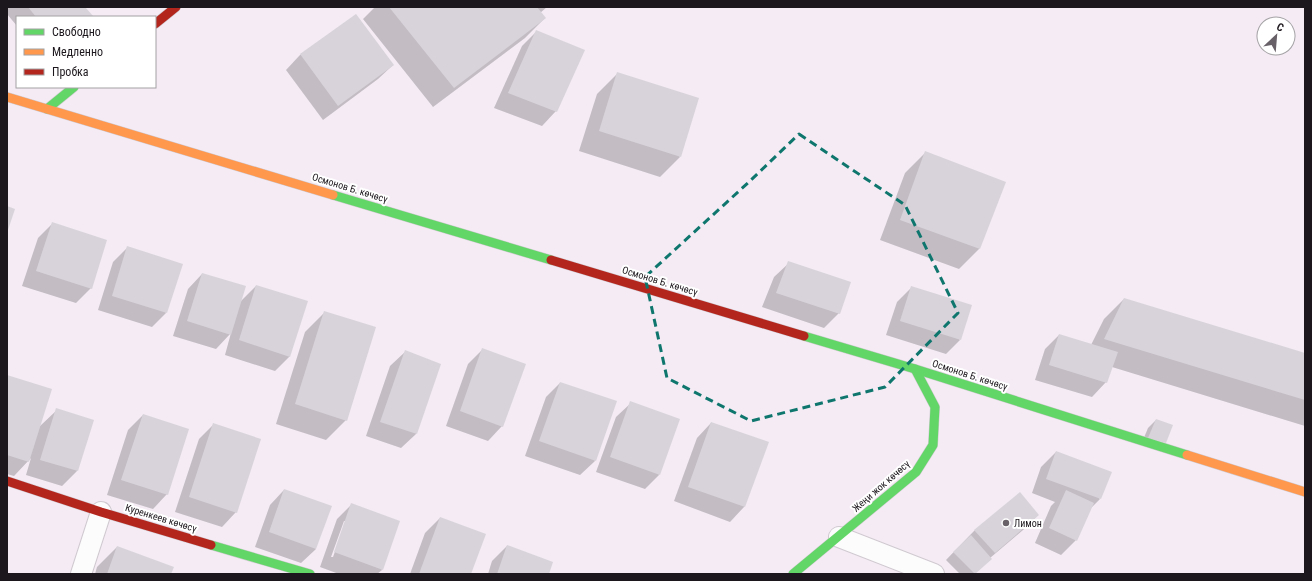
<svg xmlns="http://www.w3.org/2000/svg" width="1312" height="581" viewBox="0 0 1312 581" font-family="'Roboto Condensed',sans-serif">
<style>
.shadow{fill:#0003;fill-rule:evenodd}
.building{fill:#d8d3db}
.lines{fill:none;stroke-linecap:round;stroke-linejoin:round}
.lane-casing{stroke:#d0cad0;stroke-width:22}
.fast-casing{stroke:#d0cad0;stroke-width:10}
.slow-casing{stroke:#d0cad0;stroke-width:10}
.jam-casing{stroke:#d0cad0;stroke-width:10}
.lane{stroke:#fdfcfd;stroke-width:20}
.fast{stroke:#63d668;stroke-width:9}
.slow{stroke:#ff974d;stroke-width:9}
.jam{stroke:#b3261e;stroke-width:9}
.marked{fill:none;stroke:#0f766e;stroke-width:3;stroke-dasharray:8 5;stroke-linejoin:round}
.poi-dot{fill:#686168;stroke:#fff;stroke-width:1.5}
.labels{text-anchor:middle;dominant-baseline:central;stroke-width:4;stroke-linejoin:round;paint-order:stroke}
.street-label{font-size:10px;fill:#1c171c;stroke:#fff}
.poi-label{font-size:10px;fill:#1c171c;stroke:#fff;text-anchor:start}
</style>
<rect width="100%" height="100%" fill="#f4ebf4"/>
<g class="shadow">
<path d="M7,7H84L92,17H17V26L7,14Z"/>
<path d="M375,7H547L540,13L545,18L525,38L433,107L363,19Z"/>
<path d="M356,15L393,65L378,79L323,120L286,70L300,55Z"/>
<path d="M537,31L556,111L542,126L494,108L522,46Z"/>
<path d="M617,74L680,157L660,177L579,151L597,94Z"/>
<path d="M925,153L1004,182L979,249L959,269L880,240L905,173Z"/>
<path d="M52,224L91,288L76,303L22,286L38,238Z"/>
<path d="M127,248L166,313L152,327L98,310L113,262Z"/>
<path d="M789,263L839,313L824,328L762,307L774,277Z"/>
<path d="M202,274L240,302L256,286L290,356L275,371L225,355L231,333L216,349L173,336L188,289Z"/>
<path d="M912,287L960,340L946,354L886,335L897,302Z"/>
<path d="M1124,299L1305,354V426L1112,367L1106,382L1092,397L1035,380L1045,349L1059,335L1091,345L1104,319Z"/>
<path d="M325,312L346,420L326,440L276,424L305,332Z"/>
<path d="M483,349L502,426L488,441L446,426L468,364Z"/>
<path d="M405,352L416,434L401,448L366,436L390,366Z"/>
<path d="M7,376L39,427L57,410L92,421L77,471L62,486L26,475L31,458L14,476L7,474Z"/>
<path d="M560,383L595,461L580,475L525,456L546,397Z"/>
<path d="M631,403L659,475L645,489L596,472L616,417Z"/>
<path d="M143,415L167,494L153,509L107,495L128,430Z"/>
<path d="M1156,420L1171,425L1141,445L1148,428Z"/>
<path d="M711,423L767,443L744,507L730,522L674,501L697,438Z"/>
<path d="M213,425L236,512L222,527L175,512L199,439Z"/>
<path d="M1056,452L1100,499L1090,509L1076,540L1061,555L1035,543L1051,506L1055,502L1032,493L1041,467Z"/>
<path d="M284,490L316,549L301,563L255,547L270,505Z"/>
<path d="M1019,494L1038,515L1023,530L990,558L983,566L974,574H960L946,560L974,531Z"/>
<path d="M351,505L382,570L377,574H339L320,567L337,519ZM344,521H346L333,557H331Z"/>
<path d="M440,518L470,574H410L425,533Z"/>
<path d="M507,546L548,574H488L492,561Z"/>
<path d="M117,547L170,574H95L97,567Z"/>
</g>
<g class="building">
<path d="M28,7H85L94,17H36Z"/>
<path d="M389,7H537L546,18L454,88Z"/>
<path d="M356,14L394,65L338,106L300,54Z"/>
<path d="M536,30L585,50L557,112L508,93Z"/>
<path d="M617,72L699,98L681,157L599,131Z"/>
<path d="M925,151L1006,182L980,249L900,220Z"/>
<path d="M7,206L15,209L7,233Z"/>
<path d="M52,222L107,240L92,289L36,271Z"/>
<path d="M127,246L183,264L167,313L112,296Z"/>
<path d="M788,261L851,282L840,314L776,293Z"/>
<path d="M202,273L246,286L231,335L187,321Z"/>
<path d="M256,285L308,301L290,357L239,340Z"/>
<path d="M911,286L972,305L961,340L900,321Z"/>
<path d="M1124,298L1305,353V400L1104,339Z"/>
<path d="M324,311L376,327L347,421L295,404Z"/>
<path d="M1059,334L1118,352L1107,383L1049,365Z"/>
<path d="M482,348L526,364L503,427L460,411Z"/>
<path d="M405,350L441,364L417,434L380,422Z"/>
<path d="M7,375L52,389L29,462L7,455Z"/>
<path d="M560,382L617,401L596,461L539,441Z"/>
<path d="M630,401L680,419L660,475L610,457Z"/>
<path d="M56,408L94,420L78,471L40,460Z"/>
<path d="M143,414L189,429L168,495L121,480Z"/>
<path d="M1156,419L1173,425L1166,443L1148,438Z"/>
<path d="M711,422L769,442L745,507L688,487Z"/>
<path d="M213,423L261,439L237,513L189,497Z"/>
<path d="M1056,451L1112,472L1101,499L1046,479Z"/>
<path d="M284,489L332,506L316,549L269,532Z"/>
<path d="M1066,490L1094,503L1077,541L1049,528Z"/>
<path d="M1020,492L1039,515L995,553L974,530Z"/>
<path d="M351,503L400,521L383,570L334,552Z"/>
<path d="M440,517L486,534L471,574H419Z"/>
<path d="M971,535L992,559L975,574L953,552Z"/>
<path d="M507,545L553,562L549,574H497Z"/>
<path d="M117,546L174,567L171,574H107Z"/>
</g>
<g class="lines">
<g class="lane-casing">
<g id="lane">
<path d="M839,537L934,574"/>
<path d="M81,574L101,512"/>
</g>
</g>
<g class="fast-casing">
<g id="fast">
<path d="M47,109L74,87"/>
<path d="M333,195L551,260"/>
<path d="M804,336L915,369L1187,455"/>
<path d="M211,545L310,574"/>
<path d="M793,574L916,472L933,445L935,407L915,369"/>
</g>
</g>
<g class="slow-casing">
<g id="slow">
<path d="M7,97L333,195"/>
<path d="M1187,455L1305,492"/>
</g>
</g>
<g class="jam-casing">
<g id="jam">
<path d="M155,24L176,7"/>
<path d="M551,260L804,336"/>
<path d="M7,481L101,512L211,545"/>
</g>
</g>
<use href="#lane" class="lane"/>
<use href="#fast" class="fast"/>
<use href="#slow" class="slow"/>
<use href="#jam" class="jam"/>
</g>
<path class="marked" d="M799,134L905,205L958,313L885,387L751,421L667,378L645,277L750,181Z"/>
<circle class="poi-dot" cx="1006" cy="523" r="4"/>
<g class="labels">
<g class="street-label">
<text transform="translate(350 188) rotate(17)">Осмонов Б. көчөсү</text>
<text transform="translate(660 281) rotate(17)">Осмонов Б. көчөсү</text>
<text transform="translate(970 375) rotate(18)">Осмонов Б. көчөсү</text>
<text transform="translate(881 486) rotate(-41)">Жеңи жок көчөсү</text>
<text transform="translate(161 518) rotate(17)">Куренкеев көчөсү</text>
</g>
<g class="poi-label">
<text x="1014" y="523">Лимон</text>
</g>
</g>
<rect width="1312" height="581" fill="none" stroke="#1c171c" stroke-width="16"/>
<rect x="16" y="16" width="140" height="72" fill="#ffffff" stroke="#a4a2a4"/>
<rect x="24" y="29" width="20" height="6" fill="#63d668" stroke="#a4a2a4"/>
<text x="52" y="36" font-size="12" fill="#1c171c">Свободно</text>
<rect x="24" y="49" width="20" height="6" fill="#ff974d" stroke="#a4a2a4"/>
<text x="52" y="56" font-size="12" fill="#1c171c">Медленно</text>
<rect x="24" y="69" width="20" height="6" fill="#b3261e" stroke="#a4a2a4"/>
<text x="52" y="76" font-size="12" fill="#1c171c">Пробка</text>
<g transform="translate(1276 36) rotate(26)"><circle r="19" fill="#ffffff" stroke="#a4a2a4"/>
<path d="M0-3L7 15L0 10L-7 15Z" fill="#686168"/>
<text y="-6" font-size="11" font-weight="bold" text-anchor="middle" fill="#1c171c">С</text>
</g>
</svg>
